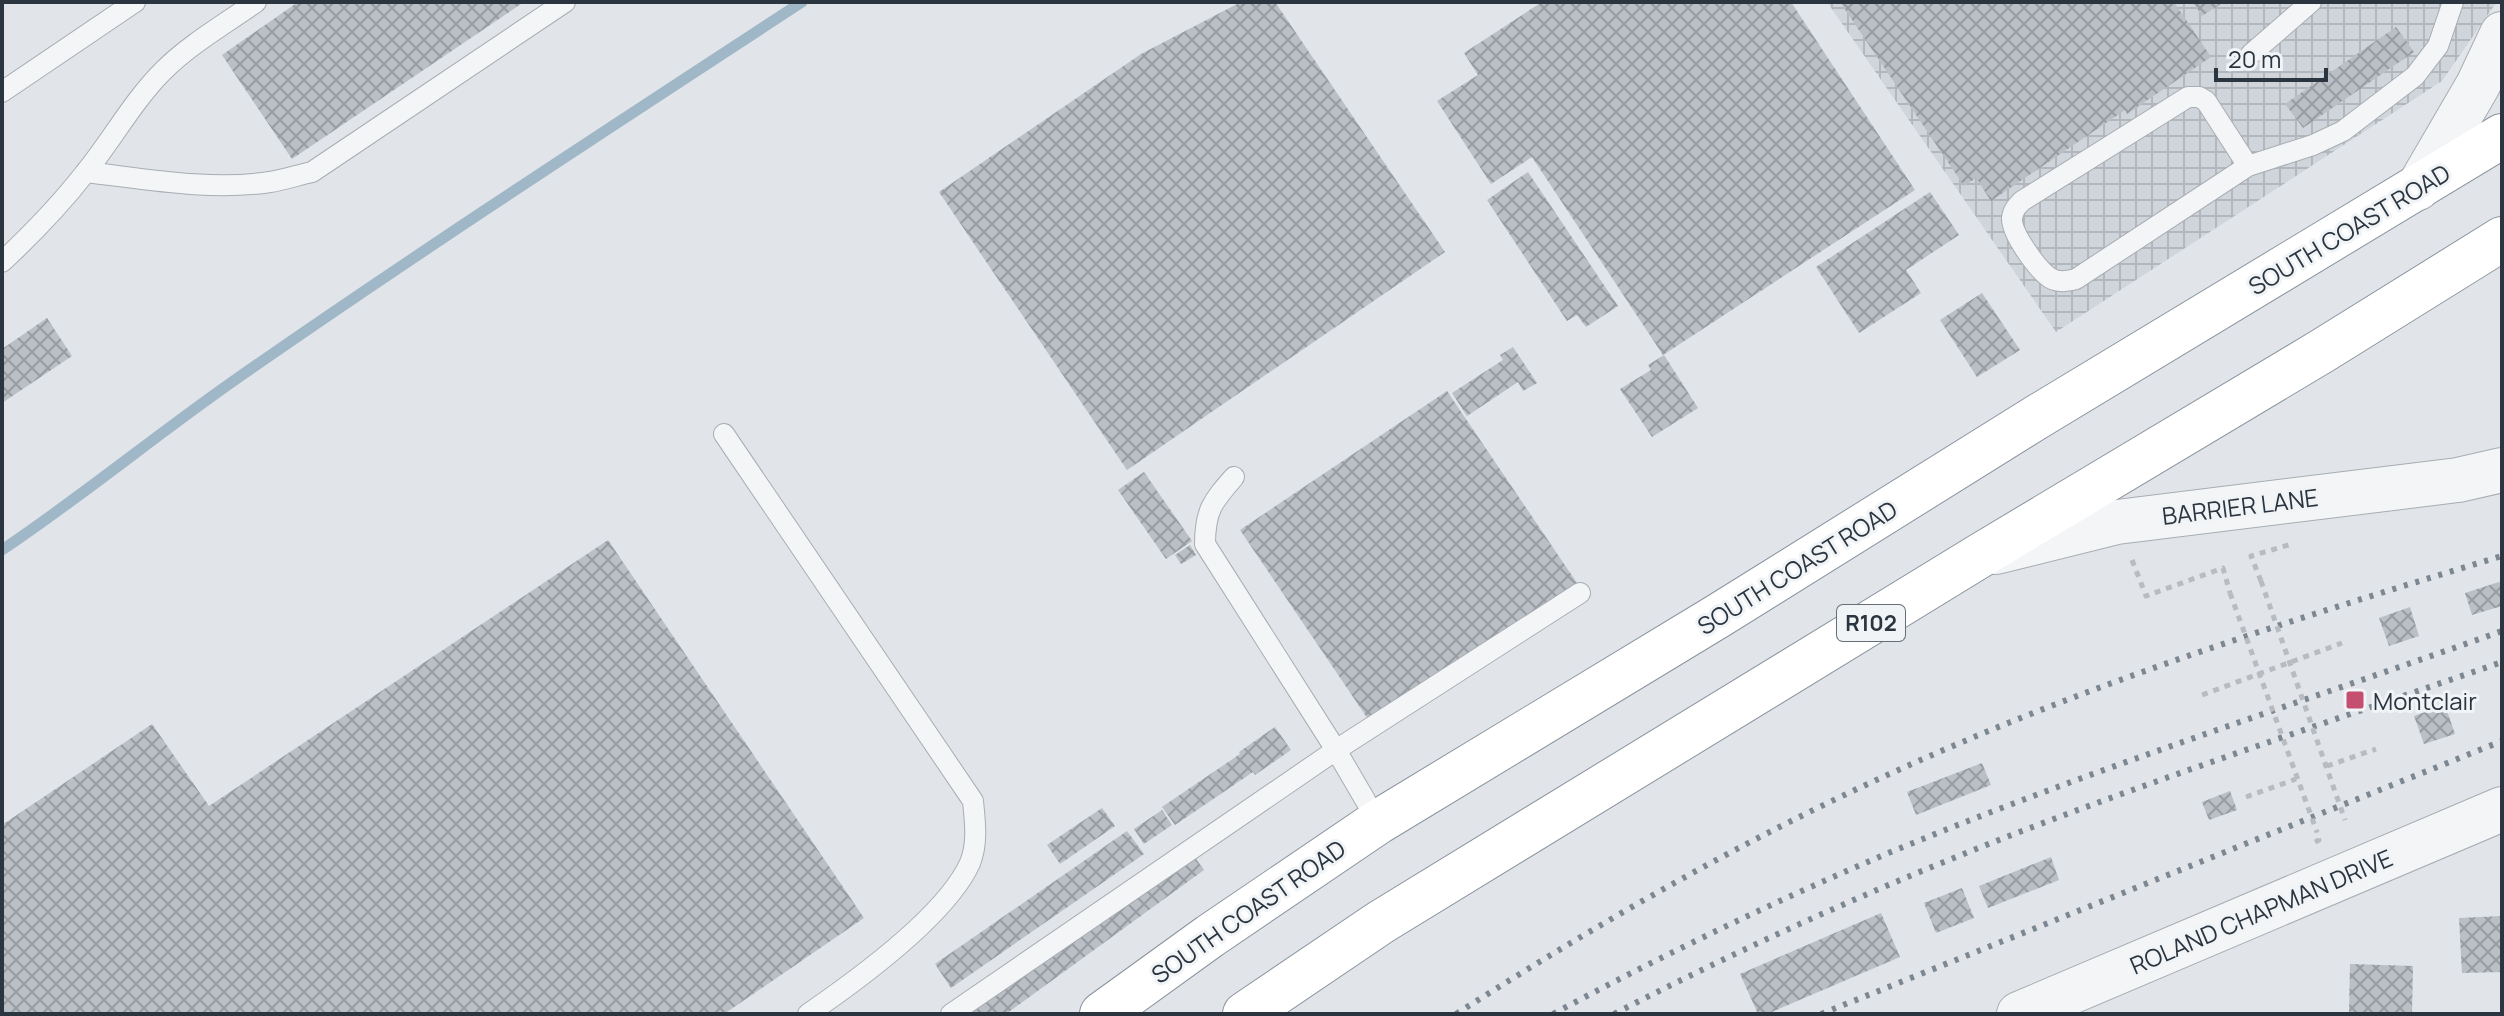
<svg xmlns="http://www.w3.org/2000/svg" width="2504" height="1016" viewBox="0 0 2504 1016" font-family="Manrope,sans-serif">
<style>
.industrial{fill:url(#industrial-grid)}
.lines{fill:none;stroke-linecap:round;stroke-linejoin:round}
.stream{stroke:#9fb7c6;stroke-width:11}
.building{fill:url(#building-cross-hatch)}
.service-casing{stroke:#a7adb3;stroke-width:22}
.tertiary-casing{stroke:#a7adb3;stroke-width:46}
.trunk-casing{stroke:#8a949e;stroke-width:46}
.path{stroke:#b8bbc0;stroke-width:5;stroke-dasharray:6 6;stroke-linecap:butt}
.service{stroke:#f4f5f7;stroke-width:20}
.tertiary{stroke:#f4f5f7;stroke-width:44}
.trunk{stroke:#fff;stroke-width:44}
.rail{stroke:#7c8791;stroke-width:6;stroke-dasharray:4 8;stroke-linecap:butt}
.path-bridge{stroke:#b8bbc0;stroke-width:5;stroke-dasharray:6 6;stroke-linecap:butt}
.poi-dot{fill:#c54f70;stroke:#f1f4f6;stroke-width:3}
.labels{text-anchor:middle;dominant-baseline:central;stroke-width:6;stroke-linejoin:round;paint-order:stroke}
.shield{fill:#f1f4f6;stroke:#666e76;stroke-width:2}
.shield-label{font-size:22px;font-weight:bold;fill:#2b353f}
.street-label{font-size:24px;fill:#2b353f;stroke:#f1f4f6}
.poi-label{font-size:24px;fill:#2b353f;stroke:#f1f4f6;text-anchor:start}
</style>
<defs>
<pattern id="industrial-grid" width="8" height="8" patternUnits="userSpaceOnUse" patternTransform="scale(2)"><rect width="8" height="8" fill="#cfd5db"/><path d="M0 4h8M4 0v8" fill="none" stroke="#b2b7bd"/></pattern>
<pattern id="building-cross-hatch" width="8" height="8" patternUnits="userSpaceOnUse" patternTransform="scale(2)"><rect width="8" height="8" fill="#b9bfc5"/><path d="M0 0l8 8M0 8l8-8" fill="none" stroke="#979ca1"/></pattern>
</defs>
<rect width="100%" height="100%" fill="#e1e5e9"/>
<path class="industrial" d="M1827,2H2496V3L2442,81L2056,332Z"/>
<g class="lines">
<path class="stream" d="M2,550C84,495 161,431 242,375C426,247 614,125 802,2"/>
</g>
<g class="building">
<path d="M298,2H524L292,159L222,55Z"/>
<path d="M1241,2H1275L1445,252L1127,470L939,192L1141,54Z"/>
<path d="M1542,2H1791L1915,190L1663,355L1532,157L1491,184L1437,101L1478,75L1464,53Z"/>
<path d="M1840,2H2174L2211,57L2127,114L2125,110L1991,201L1976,178L1964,186Z"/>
<path d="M2193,2H2224L2202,16Z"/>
<path d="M2396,27L2414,52L2303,128L2285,104Z"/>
<path d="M1528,172L1618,306L1586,327L1577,315L1567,321L1487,200Z"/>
<path d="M1930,192L1959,235L1906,270L1921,293L1859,333L1816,267Z"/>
<path d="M1982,293L2020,350L1977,377L1940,320Z"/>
<path d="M47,318L72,356L2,403V349Z"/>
<path d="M1513,347L1537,383L1523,391L1518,382L1467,416L1452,393L1503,360L1500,355Z"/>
<path d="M1664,355L1698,408L1652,437L1620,389L1651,370L1648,365Z"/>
<path d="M1447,391L1577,583L1370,722L1240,530Z"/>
<path d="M1144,472L1192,541L1166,559L1118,490Z"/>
<path d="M608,540L864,918L724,1014H2V825L152,724L209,806Z"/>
<path d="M1190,545L1196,555L1181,564L1175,555Z"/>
<path d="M2502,581V606L2472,615L2465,593Z"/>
<path d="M2410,607L2419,636L2389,646L2379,618Z"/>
<path d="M2445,705L2455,734L2424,744L2414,716Z"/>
<path d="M1275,727L1291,750L1255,775L1253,772L1175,825L1162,807L1240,754L1239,752Z"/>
<path d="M1982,763L1991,785L1916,815L1907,792Z"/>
<path d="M2230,791L2237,810L2209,820L2202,802Z"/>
<path d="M1102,808L1115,826L1060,864L1047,845Z"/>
<path d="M1162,810L1172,825L1144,844L1134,829Z"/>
<path d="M1127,831L1144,854L951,988L935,964Z"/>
<path d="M1189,849L1204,870L1006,1014H956Z"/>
<path d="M2051,857L2059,880L1988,908L1979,886Z"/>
<path d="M1962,888L1974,918L1936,933L1924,903Z"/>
<path d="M1881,913L1900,957L1767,1014H1758L1740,974Z"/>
<path d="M2502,916V972L2462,973L2459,918Z"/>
<path d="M2350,964L2413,966L2412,1014H2349Z"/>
</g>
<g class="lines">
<g class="service-casing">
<g id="service">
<path d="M2251,54L2311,2"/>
<path d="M2,92L135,2"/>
<path d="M2248,166L2206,101L2199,97H2188L2022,201C2017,206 2013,210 2012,218C2011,233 2037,269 2050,278C2059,283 2067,281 2076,279L2248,166L2313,145L2343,131L2415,76L2438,46L2453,2"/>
<path d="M86,172C146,179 210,191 270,182C284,180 298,175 312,172L565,2"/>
<path d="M2,262C32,234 60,205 85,173C112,140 133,101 163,71C190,44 225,24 256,2"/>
<path d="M724,434L973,801C975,822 978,843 970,863C946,916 856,981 808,1014"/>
<path d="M1234,477C1213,501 1205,510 1205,544L1336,750L1378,822"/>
<path d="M951,1014L1336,750L1580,593"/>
</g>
</g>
<g class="tertiary-casing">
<g id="tertiary">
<path d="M2418,188L2478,85L2502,34"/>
<path d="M1996,552L2117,522L2458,480L2502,470"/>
<path d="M2019,1014L2502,809"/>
</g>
</g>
<g class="trunk-casing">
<g id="trunk">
<path d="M1102,1014L1210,936L1378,822L1718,616L2037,417L2502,136"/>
<path d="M1245,1014L1381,922L1981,555L2322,351L2502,239"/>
</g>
</g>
<g class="path">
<path d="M2132,560L2146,596L2223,568L2230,593"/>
<path d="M2261,581L2251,556L2292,544"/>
<path d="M2202,695L2342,643"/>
<path d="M2327,766L2376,749"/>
<path d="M2246,797L2296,779"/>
<path d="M2315,842L2319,840L2317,832"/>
</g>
<use href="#service" class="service"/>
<use href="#tertiary" class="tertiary"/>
<use href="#trunk" class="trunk"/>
<g class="rail">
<path d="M1456,1014C1602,921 1746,838 1905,767C2098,680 2300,617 2502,556"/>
<path d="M1553,1014C1661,956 1773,902 1886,854C2088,770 2297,704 2502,631"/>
<path d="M1614,1014C1755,941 1902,876 2051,820C2200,764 2352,714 2502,662"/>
<path d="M1821,1014L2502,741"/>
</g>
<g class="path-bridge">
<path d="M2261,581L2345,820"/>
<path d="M2230,593L2317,832"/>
</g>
</g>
<rect class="poi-dot" x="2345" y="690" width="20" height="20" rx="4"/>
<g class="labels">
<rect class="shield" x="1837" y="605" width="68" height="36" rx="6"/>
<g class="shield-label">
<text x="1871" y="623">R102</text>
</g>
<g class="street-label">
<text transform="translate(2349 229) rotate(-31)">SOUTH COAST ROAD</text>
<text transform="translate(2240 506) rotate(-7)">BARRIER LANE</text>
<text transform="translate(1797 567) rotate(-32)">SOUTH COAST ROAD</text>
<text transform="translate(1248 911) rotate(-35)">SOUTH COAST ROAD</text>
<text transform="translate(2261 911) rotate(-23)">ROLAND CHAPMAN DRIVE</text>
</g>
<g class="poi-label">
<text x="2373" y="700">Montclair</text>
</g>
</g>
<rect width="2504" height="1016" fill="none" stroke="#2b353f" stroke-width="8"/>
<path d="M2216 68v12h110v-12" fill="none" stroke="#2b353f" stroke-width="4"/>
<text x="2228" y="68" font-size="24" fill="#2b353f" stroke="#f1f4f6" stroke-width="6" paint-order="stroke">20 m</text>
</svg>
